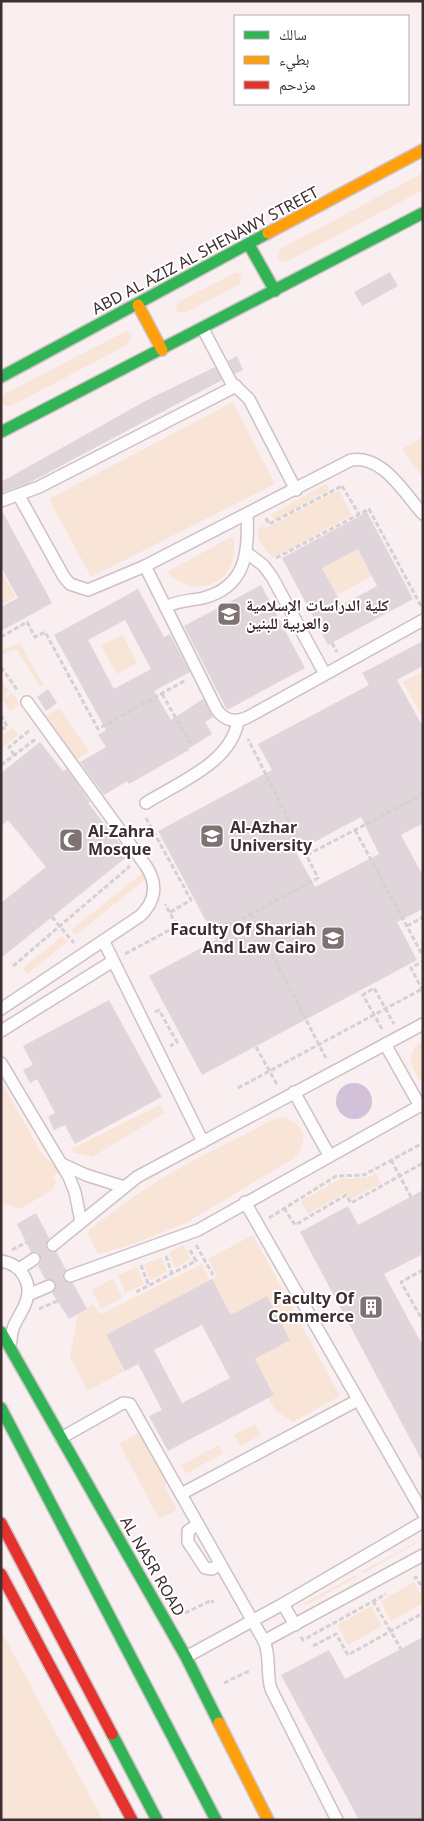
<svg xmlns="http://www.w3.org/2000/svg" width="424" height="1821" viewBox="0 0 424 1821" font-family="'Noto Sans','Noto Naskh Arabic',sans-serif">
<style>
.green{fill:#f8e5d7}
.water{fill:#d3c0d9}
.building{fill:#e0d5da;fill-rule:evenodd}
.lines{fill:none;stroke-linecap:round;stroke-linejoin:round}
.lane-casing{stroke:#cec1c3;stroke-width:14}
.fast-casing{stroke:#cec1c3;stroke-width:14}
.slow-casing{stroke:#cec1c3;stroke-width:14}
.jam-casing{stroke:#cec1c3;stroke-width:14}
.path{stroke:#d5d0d1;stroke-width:3;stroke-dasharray:5 2.5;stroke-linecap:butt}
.lane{stroke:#fefdfd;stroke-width:11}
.fast{stroke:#30b455;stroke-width:11}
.slow{stroke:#ff9f0a;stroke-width:11}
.jam{stroke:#e5322d;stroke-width:11}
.labels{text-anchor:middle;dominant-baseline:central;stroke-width:4;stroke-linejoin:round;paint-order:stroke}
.street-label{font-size:16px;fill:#3e2e30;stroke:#fff}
.poi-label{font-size:16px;font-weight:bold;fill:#3e2e30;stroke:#fff;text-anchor:start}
</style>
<rect width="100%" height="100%" fill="#f9eff0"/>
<g class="green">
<path d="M423,173V190L288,261L282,262L278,257L280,249Z"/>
<path d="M237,272L242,275L240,284L185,313L177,312L176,307L178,302Z"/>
<path d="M126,331L132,337L127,345L11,406H5L2,402V397L6,393Z"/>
<path d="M233,402L275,484L91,577L49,499Z"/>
<path d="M423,437V478L402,449Z"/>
<path d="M326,484L329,490L274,520L270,515Z"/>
<path d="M339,490L352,515L273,558C264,548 250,536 263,524L266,528Z"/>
<path d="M233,536C243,580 198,603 167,572Z"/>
<path d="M358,549L372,576L337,595L322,568Z"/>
<path d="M1,570L16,597L1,605Z"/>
<path d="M123,635L137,663L117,674L101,646Z"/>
<path d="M16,644L21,645L43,684L40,686L17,650H12L1,656V651Z"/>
<path d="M423,672V718L403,682Z"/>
<path d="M2,680L9,691L4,695L5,698L12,693L20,705L10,711L1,697Z"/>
<path d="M59,708L89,751L76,760L46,716Z"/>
<path d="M13,728L18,735L1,748V735Z"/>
<path d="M144,872L148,877L76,935L71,930Z"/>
<path d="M62,936L67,942L27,974L23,968Z"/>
<path d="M423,1042V1083L417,1077L410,1060L414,1047Z"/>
<path d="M1,1081L40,1151L59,1171L53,1177L56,1181L54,1189L20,1209L1,1202Z"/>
<path d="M160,1105L165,1113L92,1157L72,1152L73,1148Z"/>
<path d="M284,1117C305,1123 310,1145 293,1159L184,1224L127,1246L98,1254L87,1232C118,1207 150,1184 185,1165C213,1149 243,1137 270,1121Z"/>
<path d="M376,1173L381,1183L351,1199L346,1192L308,1214L301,1201L340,1179L366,1178Z"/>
<path d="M253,1235L340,1396L293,1422L276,1411L268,1398L274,1394L255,1359L290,1340L267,1296L231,1315L212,1279L217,1276L208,1259Z"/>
<path d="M183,1245L191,1258L175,1268L169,1253Z"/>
<path d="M162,1257L167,1272L150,1280L144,1264Z"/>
<path d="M202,1264L210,1280L106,1335L125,1371L87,1391L70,1357L78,1314L93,1304L101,1314Z"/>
<path d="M137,1267L144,1284L125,1293L118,1275Z"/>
<path d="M113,1278L122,1298L101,1309L92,1290Z"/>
<path d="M255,1424L261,1435L241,1446L234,1435Z"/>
<path d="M141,1432L168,1483L164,1485L177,1510L159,1519L119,1443Z"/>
<path d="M219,1445L223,1453L186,1474L181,1465Z"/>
<path d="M422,1539V1540L364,1573L363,1571Z"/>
<path d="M356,1575L357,1577L304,1606L303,1604Z"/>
<path d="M414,1582L423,1598V1603L391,1621L381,1601Z"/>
<path d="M371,1606L382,1626L348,1645L337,1625Z"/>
<path d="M1,1631L103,1820H1Z"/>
</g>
<circle class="water" cx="354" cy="1101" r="18"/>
<g class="building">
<path d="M390,272L398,286L362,306L354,292Z"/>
<path d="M237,356L243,370L235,374L228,361Z"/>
<path d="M215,367L222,380L27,484L1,493V482L149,399Z"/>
<path d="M1,509L52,603L1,631V607L18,598L1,567Z"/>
<path d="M367,512L413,599L328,645L282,558ZM358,549L377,586L342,605L322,568Z"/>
<path d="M261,585L305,668L227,710L184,626Z"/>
<path d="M138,589L164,637L170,634L190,672L154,691L171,720L203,699L213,717L205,722L212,734L188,749L189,750L129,784L127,781L104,795L80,762L106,747L98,735L106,730L54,635ZM125,620L151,669L114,689L88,640Z"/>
<path d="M423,641V666L397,680L423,727V823L401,835L423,876V909L397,922L417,960L202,1075L149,976L216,940L158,831L272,770L258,744L369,685L362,673ZM361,817L379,854L315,887L296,852Z"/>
<path d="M48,689L57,703L46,711L37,697Z"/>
<path d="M40,742L63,771L67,769L90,802L88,803L129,855L1,958V903L46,867L8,820L1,826V773Z"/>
<path d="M109,1000L162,1097L75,1144L65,1125L54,1130L48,1117L55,1113L37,1079L30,1083L23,1070L33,1065L23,1046Z"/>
<path d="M423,1190V1254L384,1274L423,1346V1463L300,1232L348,1206L358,1225Z"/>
<path d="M36,1213L49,1238L46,1243L47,1249L51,1252L56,1251L66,1270L63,1274V1279L68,1283H73L87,1309L69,1319L52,1293L56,1287V1283L50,1279H45L38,1266L41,1262L40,1255L37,1252H31L17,1224Z"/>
<path d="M212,1279L231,1315L267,1296L290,1340L255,1359L274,1395L168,1451L149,1416L162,1410L138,1364L125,1371L106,1335ZM202,1325L230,1378L182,1403L154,1350Z"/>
<path d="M423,1637V1820H359L281,1675L329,1650L345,1679Z"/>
</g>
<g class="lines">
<g class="lane-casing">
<g id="lane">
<path d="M203,329L231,382L249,399L296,490"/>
<path d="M19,496L64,577L70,584L88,590L145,566L351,460C382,454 404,493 423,514"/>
<path d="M1,501L39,487L236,386"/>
<path d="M247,553L263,565L272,577L325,674"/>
<path d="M145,566L217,710C225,721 236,723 248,717L423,620"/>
<path d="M166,607C178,600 190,601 203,598C246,587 249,552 247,515"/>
<path d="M146,803C179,782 231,763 238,721"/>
<path d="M104,942L203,1142"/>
<path d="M1,1009L140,916C156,901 158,884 146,866L27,702"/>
<path d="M1,1031L113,961"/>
<path d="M385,1044L420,1106"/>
<path d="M1,1063L69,1177L75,1192L81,1222"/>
<path d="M294,1092L329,1155"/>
<path d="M62,1164L86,1175L124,1187"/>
<path d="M245,1202L423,1513"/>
<path d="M53,1245L137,1177L423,1024"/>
<path d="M1,1261C21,1264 33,1283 26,1302C21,1316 11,1324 11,1341"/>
<path d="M19,1269L34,1259"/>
<path d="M70,1276L198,1230L423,1104"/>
<path d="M28,1295L49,1286"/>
<path d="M61,1438L123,1403L130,1404L264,1641C271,1657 266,1673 271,1689L337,1820"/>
<path d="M181,1494L358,1400"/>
<path d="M198,1524L188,1531V1542L205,1568L212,1569L220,1564"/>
<path d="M283,1604L295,1625"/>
<path d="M264,1641L423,1555"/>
<path d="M186,1657L283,1604L423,1522"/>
</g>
</g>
<g class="fast-casing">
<g id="fast">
<path d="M249,245L275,291"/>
<path d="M1,377L268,233"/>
<path d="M1,432L423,213"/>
<path d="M1,1332L186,1657L219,1723"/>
<path d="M1,1408L216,1820"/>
<path d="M112,1734L157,1820"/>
</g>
</g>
<g class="slow-casing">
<g id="slow">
<path d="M268,233L423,150"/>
<path d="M138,305L162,350"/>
<path d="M219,1723L268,1820"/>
</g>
</g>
<g class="jam-casing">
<g id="jam">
<path d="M1,1523L112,1734"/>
<path d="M1,1574L132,1820"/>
</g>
</g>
<g class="path">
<path d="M342,486L359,514"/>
<path d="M266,518L269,524L342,486"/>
<path d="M276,558L369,509L421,606"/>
<path d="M1,637L27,622L35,637L45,632L98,729L186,680"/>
<path d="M332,643L337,652"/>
<path d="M1,667L18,691"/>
<path d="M162,694L191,744"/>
<path d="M1,715L7,726L1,730"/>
<path d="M14,755L9,747L30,730"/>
<path d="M1,765L37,738"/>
<path d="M146,818L191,900L169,913"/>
<path d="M355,830L423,956"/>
<path d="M307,855L423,794"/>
<path d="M251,914L327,1060"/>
<path d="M52,917L74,943"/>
<path d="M407,926L423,917"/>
<path d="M215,933L318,878L248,739"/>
<path d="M125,954L177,926L165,904"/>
<path d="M13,966L130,866"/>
<path d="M423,991L411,968L423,961"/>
<path d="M155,1012L159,1010L177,1042L170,1046"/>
<path d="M382,1029L363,995L374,988L394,1024"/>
<path d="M256,1047L278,1086"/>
<path d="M238,1088L422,989"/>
<path d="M391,1160L411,1197"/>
<path d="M284,1208L295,1225L346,1195L351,1203L423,1163"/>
<path d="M269,1218L336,1176L364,1175L423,1143"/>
<path d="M196,1245L213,1275"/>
<path d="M12,1250L27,1242"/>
<path d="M166,1256L172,1274"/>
<path d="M141,1265L149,1286"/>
<path d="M423,1270L401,1282L423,1321"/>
<path d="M136,1292L196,1261L189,1248"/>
<path d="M39,1309L59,1300"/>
<path d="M414,1579L416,1577L423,1589"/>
<path d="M373,1601L401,1649"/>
<path d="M185,1613L212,1600L213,1603"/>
<path d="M301,1637L303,1640L386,1594"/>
<path d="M313,1646L336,1634L348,1655L423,1613"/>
<path d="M224,1683L249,1671L248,1669"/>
</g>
<use href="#lane" class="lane"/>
<use href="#fast" class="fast"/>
<use href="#slow" class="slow"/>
<use href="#jam" class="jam"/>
</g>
<defs>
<g id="university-square" transform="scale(1.25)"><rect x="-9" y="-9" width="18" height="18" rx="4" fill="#7f7273" stroke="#fff"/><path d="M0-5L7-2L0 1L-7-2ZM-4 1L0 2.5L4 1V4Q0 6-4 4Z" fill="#fff"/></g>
<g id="mosque-square" transform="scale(1.25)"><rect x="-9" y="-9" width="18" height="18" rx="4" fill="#7f7273" stroke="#fff"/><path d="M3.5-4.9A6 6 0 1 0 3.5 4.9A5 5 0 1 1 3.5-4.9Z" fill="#fff"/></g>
<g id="building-square" transform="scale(1.25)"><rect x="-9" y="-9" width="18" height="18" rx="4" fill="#7f7273" stroke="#fff"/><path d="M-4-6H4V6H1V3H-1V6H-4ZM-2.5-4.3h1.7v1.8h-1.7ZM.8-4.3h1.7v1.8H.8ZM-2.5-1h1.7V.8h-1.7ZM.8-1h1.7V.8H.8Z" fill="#fff"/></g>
</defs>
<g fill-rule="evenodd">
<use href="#university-square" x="229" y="614"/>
<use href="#university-square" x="212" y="836"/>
<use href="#mosque-square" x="71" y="840"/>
<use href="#university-square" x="333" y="938"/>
<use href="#building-square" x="371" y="1307"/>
</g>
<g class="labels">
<g class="street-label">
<text transform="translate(205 250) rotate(-28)">ABD AL AZIZ AL SHENAWY STREET</text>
<text transform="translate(153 1566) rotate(60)">AL NASR ROAD</text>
</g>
<g class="poi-label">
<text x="246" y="605">كلية الدراسات الإسلامية<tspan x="246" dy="18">والعربية للبنين</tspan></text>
<text x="230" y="827">Al-Azhar<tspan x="230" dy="18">University</tspan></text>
<text x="88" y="831">Al-Zahra<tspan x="88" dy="18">Mosque</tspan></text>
<text x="316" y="929" text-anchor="end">Faculty Of Shariah<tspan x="316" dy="18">And Law Cairo</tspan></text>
<text x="354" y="1298" text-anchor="end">Faculty Of<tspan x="354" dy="18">Commerce</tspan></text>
</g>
</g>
<rect width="424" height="1821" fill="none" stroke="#3e2e30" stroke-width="5"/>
<rect x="234" y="15" width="175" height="90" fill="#ffffff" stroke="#b2abac"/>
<rect x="244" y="31" width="25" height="8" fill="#30b455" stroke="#b2abac"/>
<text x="279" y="40" font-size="15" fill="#3e2e30">سالك</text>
<rect x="244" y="56" width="25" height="8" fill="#ff9f0a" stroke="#b2abac"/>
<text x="279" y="65" font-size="15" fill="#3e2e30">بطيء</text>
<rect x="244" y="81" width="25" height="8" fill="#e5322d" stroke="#b2abac"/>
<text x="279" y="90" font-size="15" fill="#3e2e30">مزدحم</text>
</svg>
